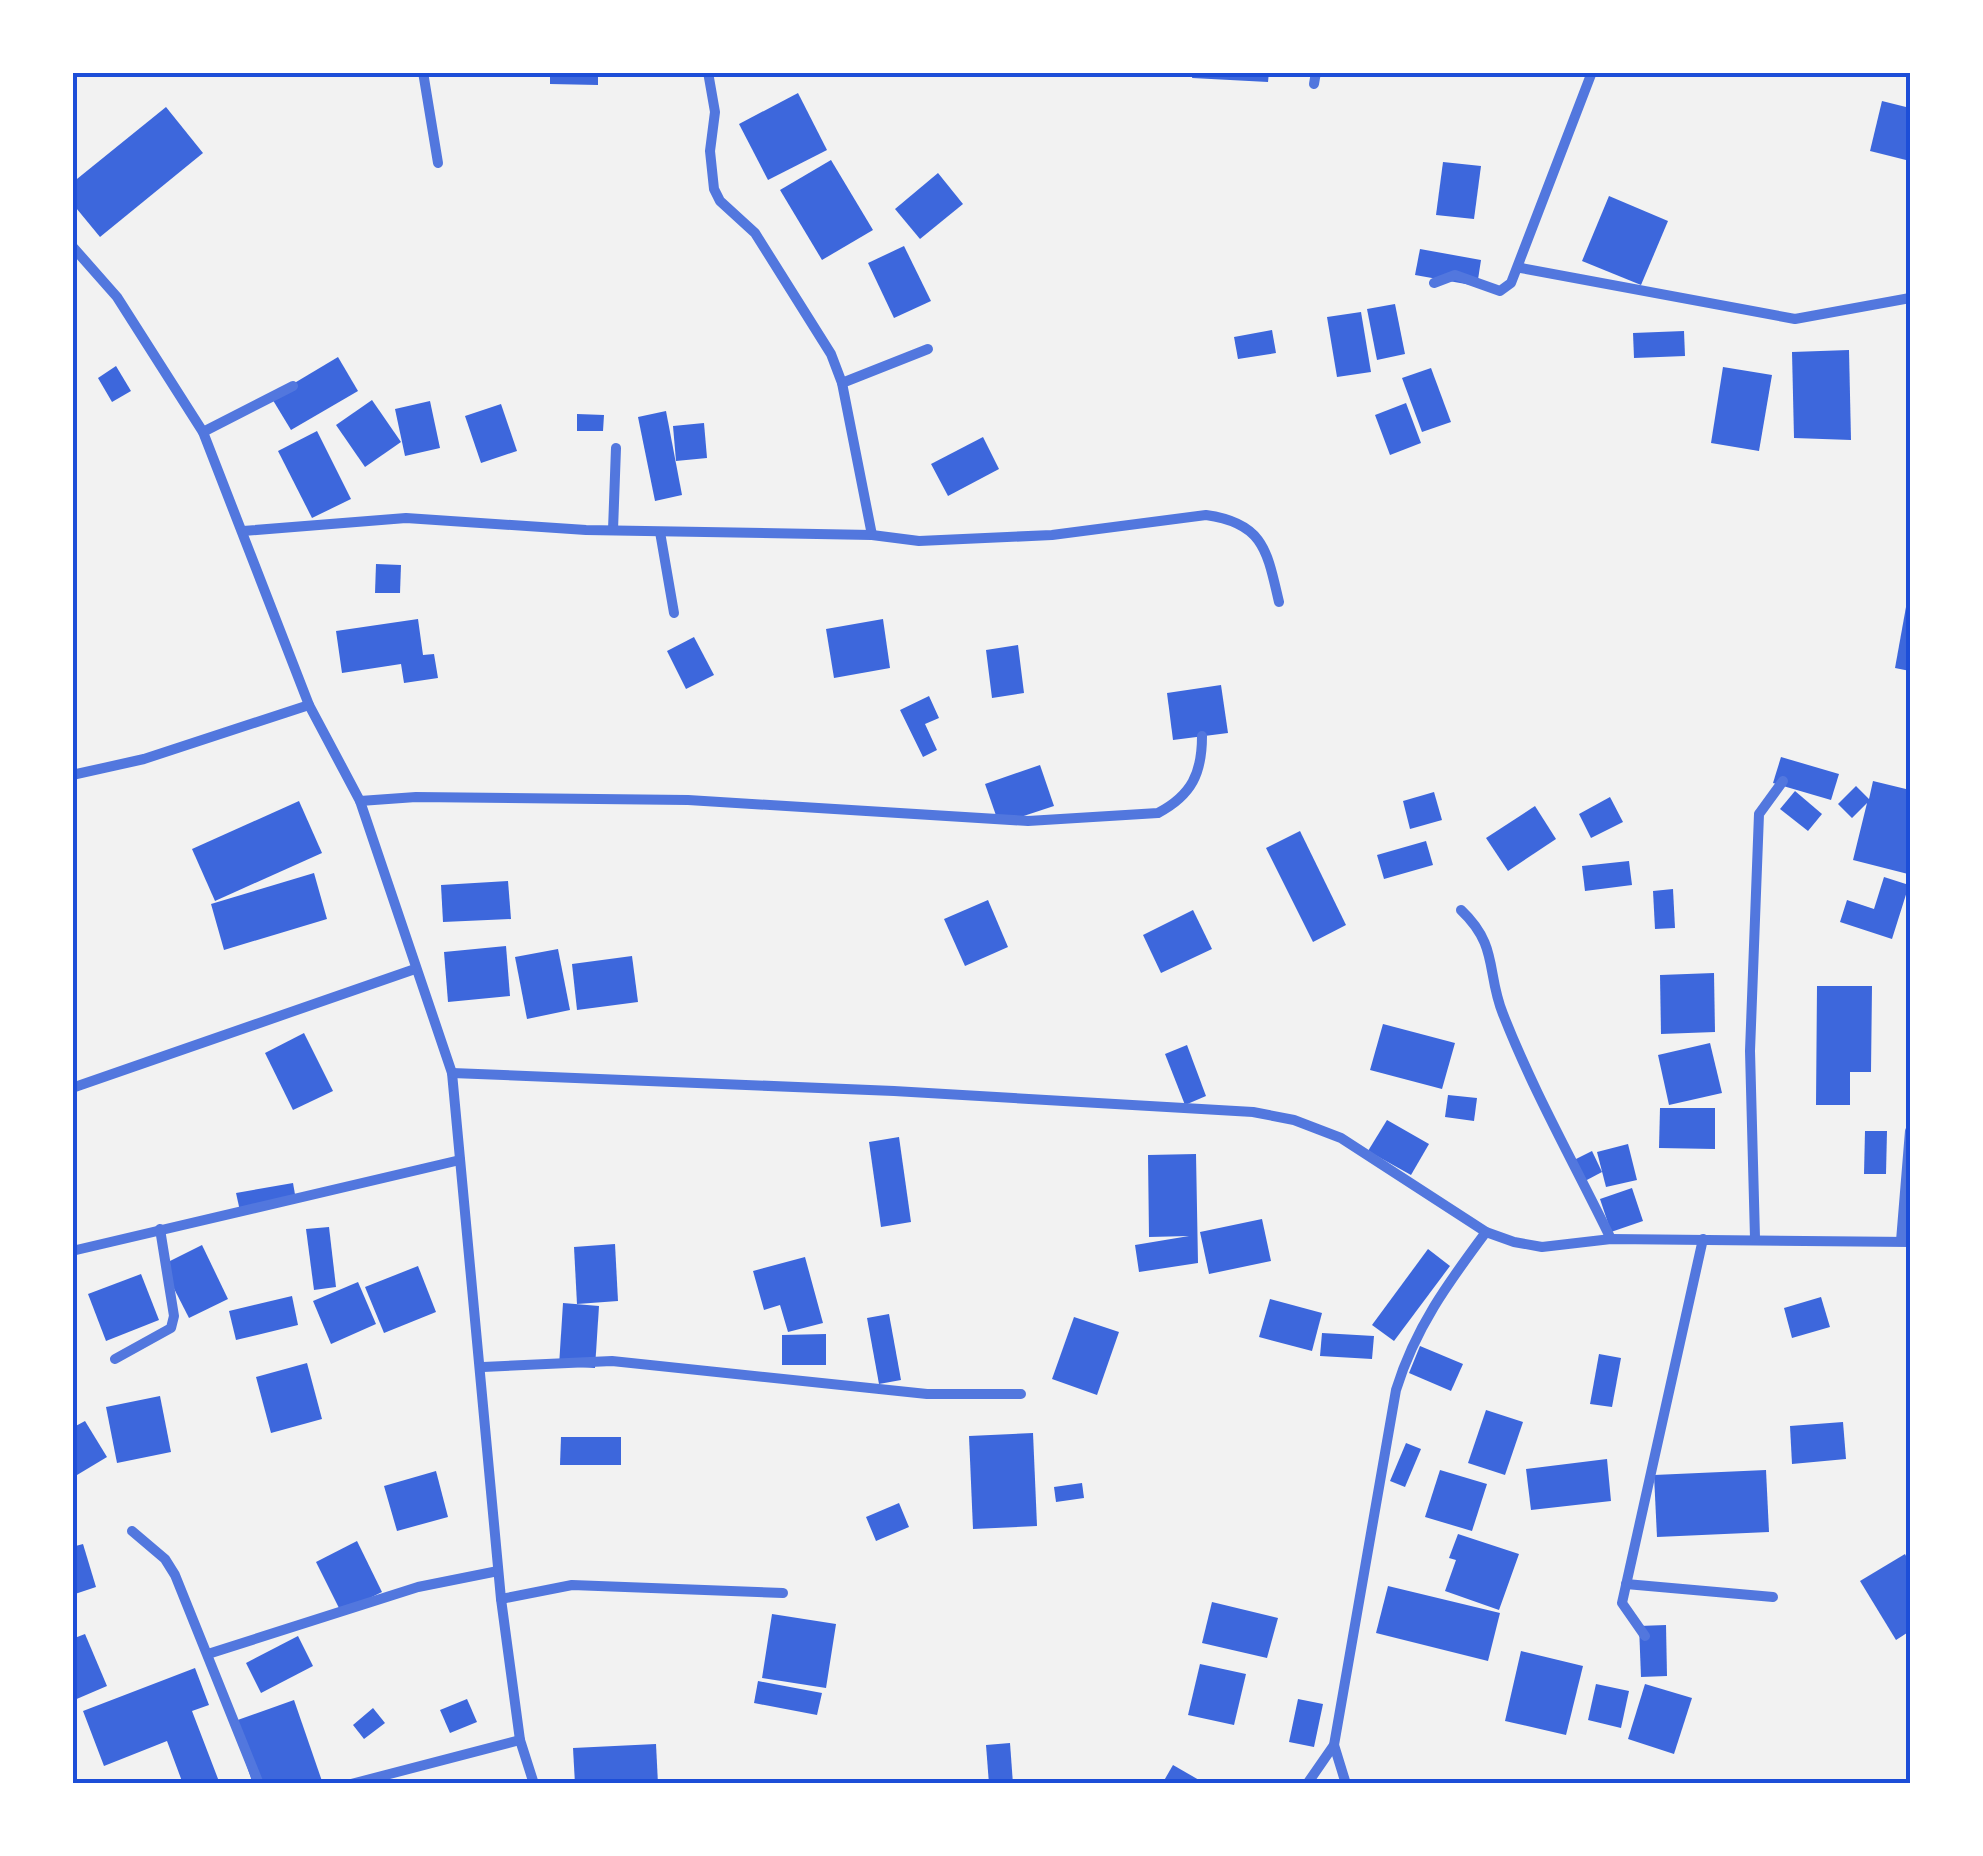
<svg xmlns="http://www.w3.org/2000/svg" width="1983" height="1856" viewBox="0 0 1983 1856" font-family="'DejaVu Sans',sans-serif">
<style>
.building{fill:#3d67dc}
.lines{fill:none;stroke-linecap:round;stroke-linejoin:round}
.minor{stroke:#5277de;stroke-width:10}
.neatline{fill:none;stroke:#1d4ed8;stroke-width:4}
</style>
<rect width="100%" height="100%" fill="#f2f2f2"/>
<g class="building">
<path d="M550,72H598V85L550,84Z"/>
<path d="M1193,72H1269L1268,82L1192,78Z"/>
<path d="M798,93L827,150L768,180L739,124Z"/>
<path d="M1882,101L1910,108V161L1870,151Z"/>
<path d="M166,107L203,153L100,237L72,203V183Z"/>
<path d="M831,160L873,230L822,260L780,190Z"/>
<path d="M1443,162L1481,166L1474,219L1436,215Z"/>
<path d="M938,173L963,204L920,239L895,209Z"/>
<path d="M1609,196L1668,221L1641,285L1582,261Z"/>
<path d="M904,246L931,301L894,318L868,263Z"/>
<path d="M1420,249L1481,260L1477,286L1415,275Z"/>
<path d="M1395,304L1405,354L1377,360L1367,309Z"/>
<path d="M1361,312L1371,372L1337,377L1327,317Z"/>
<path d="M1272,330L1276,353L1238,359L1234,337Z"/>
<path d="M1684,331L1685,356L1634,358L1633,333Z"/>
<path d="M1849,350L1851,440L1794,438L1792,352Z"/>
<path d="M338,357L358,391L291,430L271,397Z"/>
<path d="M116,366L131,391L112,402L98,378Z"/>
<path d="M1723,367L1772,375L1759,451L1711,443Z"/>
<path d="M1431,368L1451,422L1422,432L1402,378Z"/>
<path d="M372,400L401,442L365,467L336,425Z"/>
<path d="M430,401L440,448L405,456L395,409Z"/>
<path d="M1406,403L1421,443L1390,455L1375,415Z"/>
<path d="M501,404L517,451L481,463L465,416Z"/>
<path d="M666,411L682,495L655,501L638,417Z"/>
<path d="M577,414L604,415L603,431H577Z"/>
<path d="M704,423L707,458L676,461L673,426Z"/>
<path d="M317,431L351,499L312,518L278,451Z"/>
<path d="M983,437L999,469L948,496L931,464Z"/>
<path d="M376,564L401,565L400,593H375Z"/>
<path d="M1906,607L1910,608V671L1895,668Z"/>
<path d="M418,619L423,655L434,654L438,678L404,683L401,664L342,673L336,631Z"/>
<path d="M883,619L890,668L834,678L826,629Z"/>
<path d="M694,637L714,675L686,689L667,651Z"/>
<path d="M1018,645L1024,693L992,698L986,650Z"/>
<path d="M1221,685L1228,733L1173,740L1167,693Z"/>
<path d="M929,696L939,718L925,724L937,750L923,757L900,710Z"/>
<path d="M1781,757L1839,774L1831,800L1773,783Z"/>
<path d="M1040,765L1054,806L999,824L985,784Z"/>
<path d="M1873,781L1910,790L1908,874L1853,860L1867,803L1852,818L1838,804L1856,786L1869,799Z"/>
<path d="M1795,791L1822,814L1808,831L1780,809Z"/>
<path d="M1434,792L1442,820L1410,829L1403,801Z"/>
<path d="M1610,797L1623,822L1591,838L1579,814Z"/>
<path d="M299,801L322,853L215,901L192,849Z"/>
<path d="M1535,806L1556,839L1508,871L1486,838Z"/>
<path d="M1300,831L1346,925L1313,942L1266,848Z"/>
<path d="M1426,841L1433,865L1384,879L1377,855Z"/>
<path d="M1629,861L1632,885L1585,891L1582,866Z"/>
<path d="M314,873L327,919L224,950L211,904Z"/>
<path d="M1884,877L1909,885L1892,939L1840,922L1847,900L1874,909Z"/>
<path d="M508,881L511,919L443,922L441,885Z"/>
<path d="M1673,889L1675,928L1655,929L1653,891Z"/>
<path d="M988,900L1008,947L965,966L944,919Z"/>
<path d="M1193,910L1212,949L1161,973L1143,935Z"/>
<path d="M506,946L510,996L448,1002L444,952Z"/>
<path d="M558,949L570,1010L527,1019L515,957Z"/>
<path d="M632,956L638,1002L577,1010L572,964Z"/>
<path d="M1714,973L1715,1032L1661,1034L1660,975Z"/>
<path d="M1817,986H1872L1871,1072H1850V1105H1816Z"/>
<path d="M1383,1024L1455,1043L1442,1089L1370,1070Z"/>
<path d="M304,1033L333,1091L293,1110L265,1053Z"/>
<path d="M1710,1043L1722,1093L1669,1105L1658,1055Z"/>
<path d="M1187,1045L1206,1096L1185,1105L1165,1054Z"/>
<path d="M1448,1095L1477,1098L1474,1121L1445,1117Z"/>
<path d="M1660,1108H1715V1149L1659,1148Z"/>
<path d="M1387,1120L1429,1144L1411,1175L1368,1151Z"/>
<path d="M1865,1131H1887L1886,1174H1864Z"/>
<path d="M899,1137L911,1222L881,1227L869,1142Z"/>
<path d="M1628,1144L1637,1180L1606,1187L1597,1152Z"/>
<path d="M1592,1151L1602,1172L1585,1181L1574,1160Z"/>
<path d="M1196,1154L1198,1263L1139,1272L1135,1245L1189,1236L1149,1237L1148,1155Z"/>
<path d="M293,1183L296,1200L240,1211L236,1193Z"/>
<path d="M1632,1188L1643,1221L1611,1232L1600,1199Z"/>
<path d="M1262,1219L1271,1261L1209,1274L1200,1232Z"/>
<path d="M329,1227L336,1287L314,1290L306,1229Z"/>
<path d="M615,1244L618,1301L577,1304L574,1247Z"/>
<path d="M202,1245L228,1299L189,1318L162,1265Z"/>
<path d="M1428,1249L1450,1266L1394,1341L1372,1325Z"/>
<path d="M805,1257L823,1323L788,1332L780,1305L764,1310L753,1271Z"/>
<path d="M418,1266L436,1312L384,1333L365,1287Z"/>
<path d="M141,1274L159,1320L106,1341L88,1294Z"/>
<path d="M358,1282L376,1324L331,1344L313,1301Z"/>
<path d="M292,1296L298,1325L236,1340L229,1311Z"/>
<path d="M1821,1297L1830,1327L1792,1338L1784,1308Z"/>
<path d="M1270,1299L1322,1313L1312,1351L1259,1337Z"/>
<path d="M563,1303L599,1306L595,1368L559,1366Z"/>
<path d="M889,1314L901,1380L879,1384L867,1318Z"/>
<path d="M1074,1317L1119,1332L1097,1395L1052,1379Z"/>
<path d="M1322,1333L1374,1336L1372,1359L1320,1356Z"/>
<path d="M826,1334V1365H782V1335Z"/>
<path d="M1420,1346L1463,1364L1451,1391L1409,1373Z"/>
<path d="M1599,1354L1621,1358L1612,1407L1590,1404Z"/>
<path d="M307,1363L322,1419L271,1433L256,1377Z"/>
<path d="M160,1396L171,1452L117,1463L106,1407Z"/>
<path d="M1486,1410L1523,1422L1505,1475L1468,1463Z"/>
<path d="M85,1421L107,1457L72,1478V1428Z"/>
<path d="M1843,1422L1846,1459L1792,1464L1790,1426Z"/>
<path d="M1033,1433L1037,1526L973,1529L969,1436Z"/>
<path d="M561,1437H621V1465H560Z"/>
<path d="M1406,1443L1421,1449L1405,1487L1390,1481Z"/>
<path d="M1607,1459L1611,1501L1531,1510L1526,1469Z"/>
<path d="M1440,1470L1487,1484L1472,1531L1425,1517Z"/>
<path d="M1766,1470L1769,1532L1657,1537L1654,1475Z"/>
<path d="M436,1471L448,1517L397,1531L384,1486Z"/>
<path d="M1082,1483L1084,1498L1056,1502L1054,1487Z"/>
<path d="M899,1503L909,1527L876,1541L866,1517Z"/>
<path d="M1458,1534L1519,1554L1499,1610L1445,1591L1456,1560L1449,1558Z"/>
<path d="M357,1541L382,1592L341,1612L316,1562Z"/>
<path d="M83,1544L96,1587L72,1595V1547Z"/>
<path d="M1905,1554L1910,1564V1631L1896,1640L1860,1581Z"/>
<path d="M1388,1586L1500,1613L1488,1661L1376,1633Z"/>
<path d="M1212,1602L1278,1618L1267,1658L1202,1643Z"/>
<path d="M772,1614L836,1624L826,1688L762,1678Z"/>
<path d="M1666,1625L1667,1676L1641,1677L1639,1626Z"/>
<path d="M85,1634L107,1686L72,1701V1639Z"/>
<path d="M298,1636L313,1666L261,1693L246,1663Z"/>
<path d="M1521,1651L1583,1666L1566,1735L1505,1721Z"/>
<path d="M1200,1664L1246,1674L1234,1725L1188,1715Z"/>
<path d="M195,1668L209,1705L192,1711L220,1784H183L167,1741L104,1766L83,1711Z"/>
<path d="M758,1681L822,1693L817,1715L754,1703Z"/>
<path d="M1596,1684L1629,1691L1621,1728L1588,1720Z"/>
<path d="M1645,1684L1692,1698L1674,1754L1628,1739Z"/>
<path d="M467,1699L477,1722L450,1733L440,1710Z"/>
<path d="M1298,1699L1323,1704L1314,1747L1289,1742Z"/>
<path d="M294,1700L323,1784H253L232,1722Z"/>
<path d="M373,1708L385,1723L364,1739L353,1725Z"/>
<path d="M1010,1743L1013,1784H989L986,1745Z"/>
<path d="M656,1744L658,1784H575L573,1748Z"/>
<path d="M1173,1765L1206,1784H1162Z"/>
</g>
<g class="lines">
<g class="minor">
<path d="M423,72L438,163"/>
<path d="M708,72L715,112L710,151L714,189L720,201L755,233L831,354L842,383L872,535"/>
<path d="M1314,84L1316,72"/>
<path d="M72,246L117,297L203,432L309,705L360,801L452,1073L501,1599L520,1740L534,1784"/>
<path d="M1521,268L1795,319L1910,298"/>
<path d="M1434,283L1455,275L1500,291L1511,283L1592,72"/>
<path d="M842,383L928,349"/>
<path d="M203,432L293,386"/>
<path d="M613,530L616,448"/>
<path d="M243,531L406,518L586,530L872,535L919,541L1052,535L1206,515C1264,523 1267,551 1279,602"/>
<path d="M660,532L674,613"/>
<path d="M72,775L144,759L309,705"/>
<path d="M360,801L416,797L688,800L1028,821L1158,813C1192,795 1202,773 1202,736"/>
<path d="M1461,910C1499,946 1486,972 1503,1014C1533,1091 1575,1165 1611,1239"/>
<path d="M452,1073L894,1091L1253,1112L1294,1120L1341,1138L1486,1232L1514,1242L1542,1247L1611,1239L1910,1242"/>
<path d="M72,1088L415,969"/>
<path d="M1755,1238L1750,1051L1759,814L1783,781"/>
<path d="M1901,1241L1910,1131"/>
<path d="M72,1251L460,1160"/>
<path d="M115,1359L171,1328L174,1316L160,1229"/>
<path d="M483,1367L612,1361L927,1394H1021"/>
<path d="M132,1531L165,1559L175,1575L259,1784"/>
<path d="M1626,1584L1773,1597"/>
<path d="M501,1599L572,1585L783,1593"/>
<path d="M1645,1636L1622,1603L1703,1239"/>
<path d="M208,1654L418,1587L498,1571"/>
<path d="M1334,1745L1346,1784"/>
<path d="M351,1784L520,1740"/>
<path d="M1307,1784L1334,1745L1396,1390C1415,1328 1448,1283 1486,1232"/>
</g>
</g>
<rect width="1983" height="1856" fill="none" stroke="#ffffff" stroke-width="150"/>
<rect x="75" y="75" width="1833" height="1706" class="neatline"/>
</svg>
